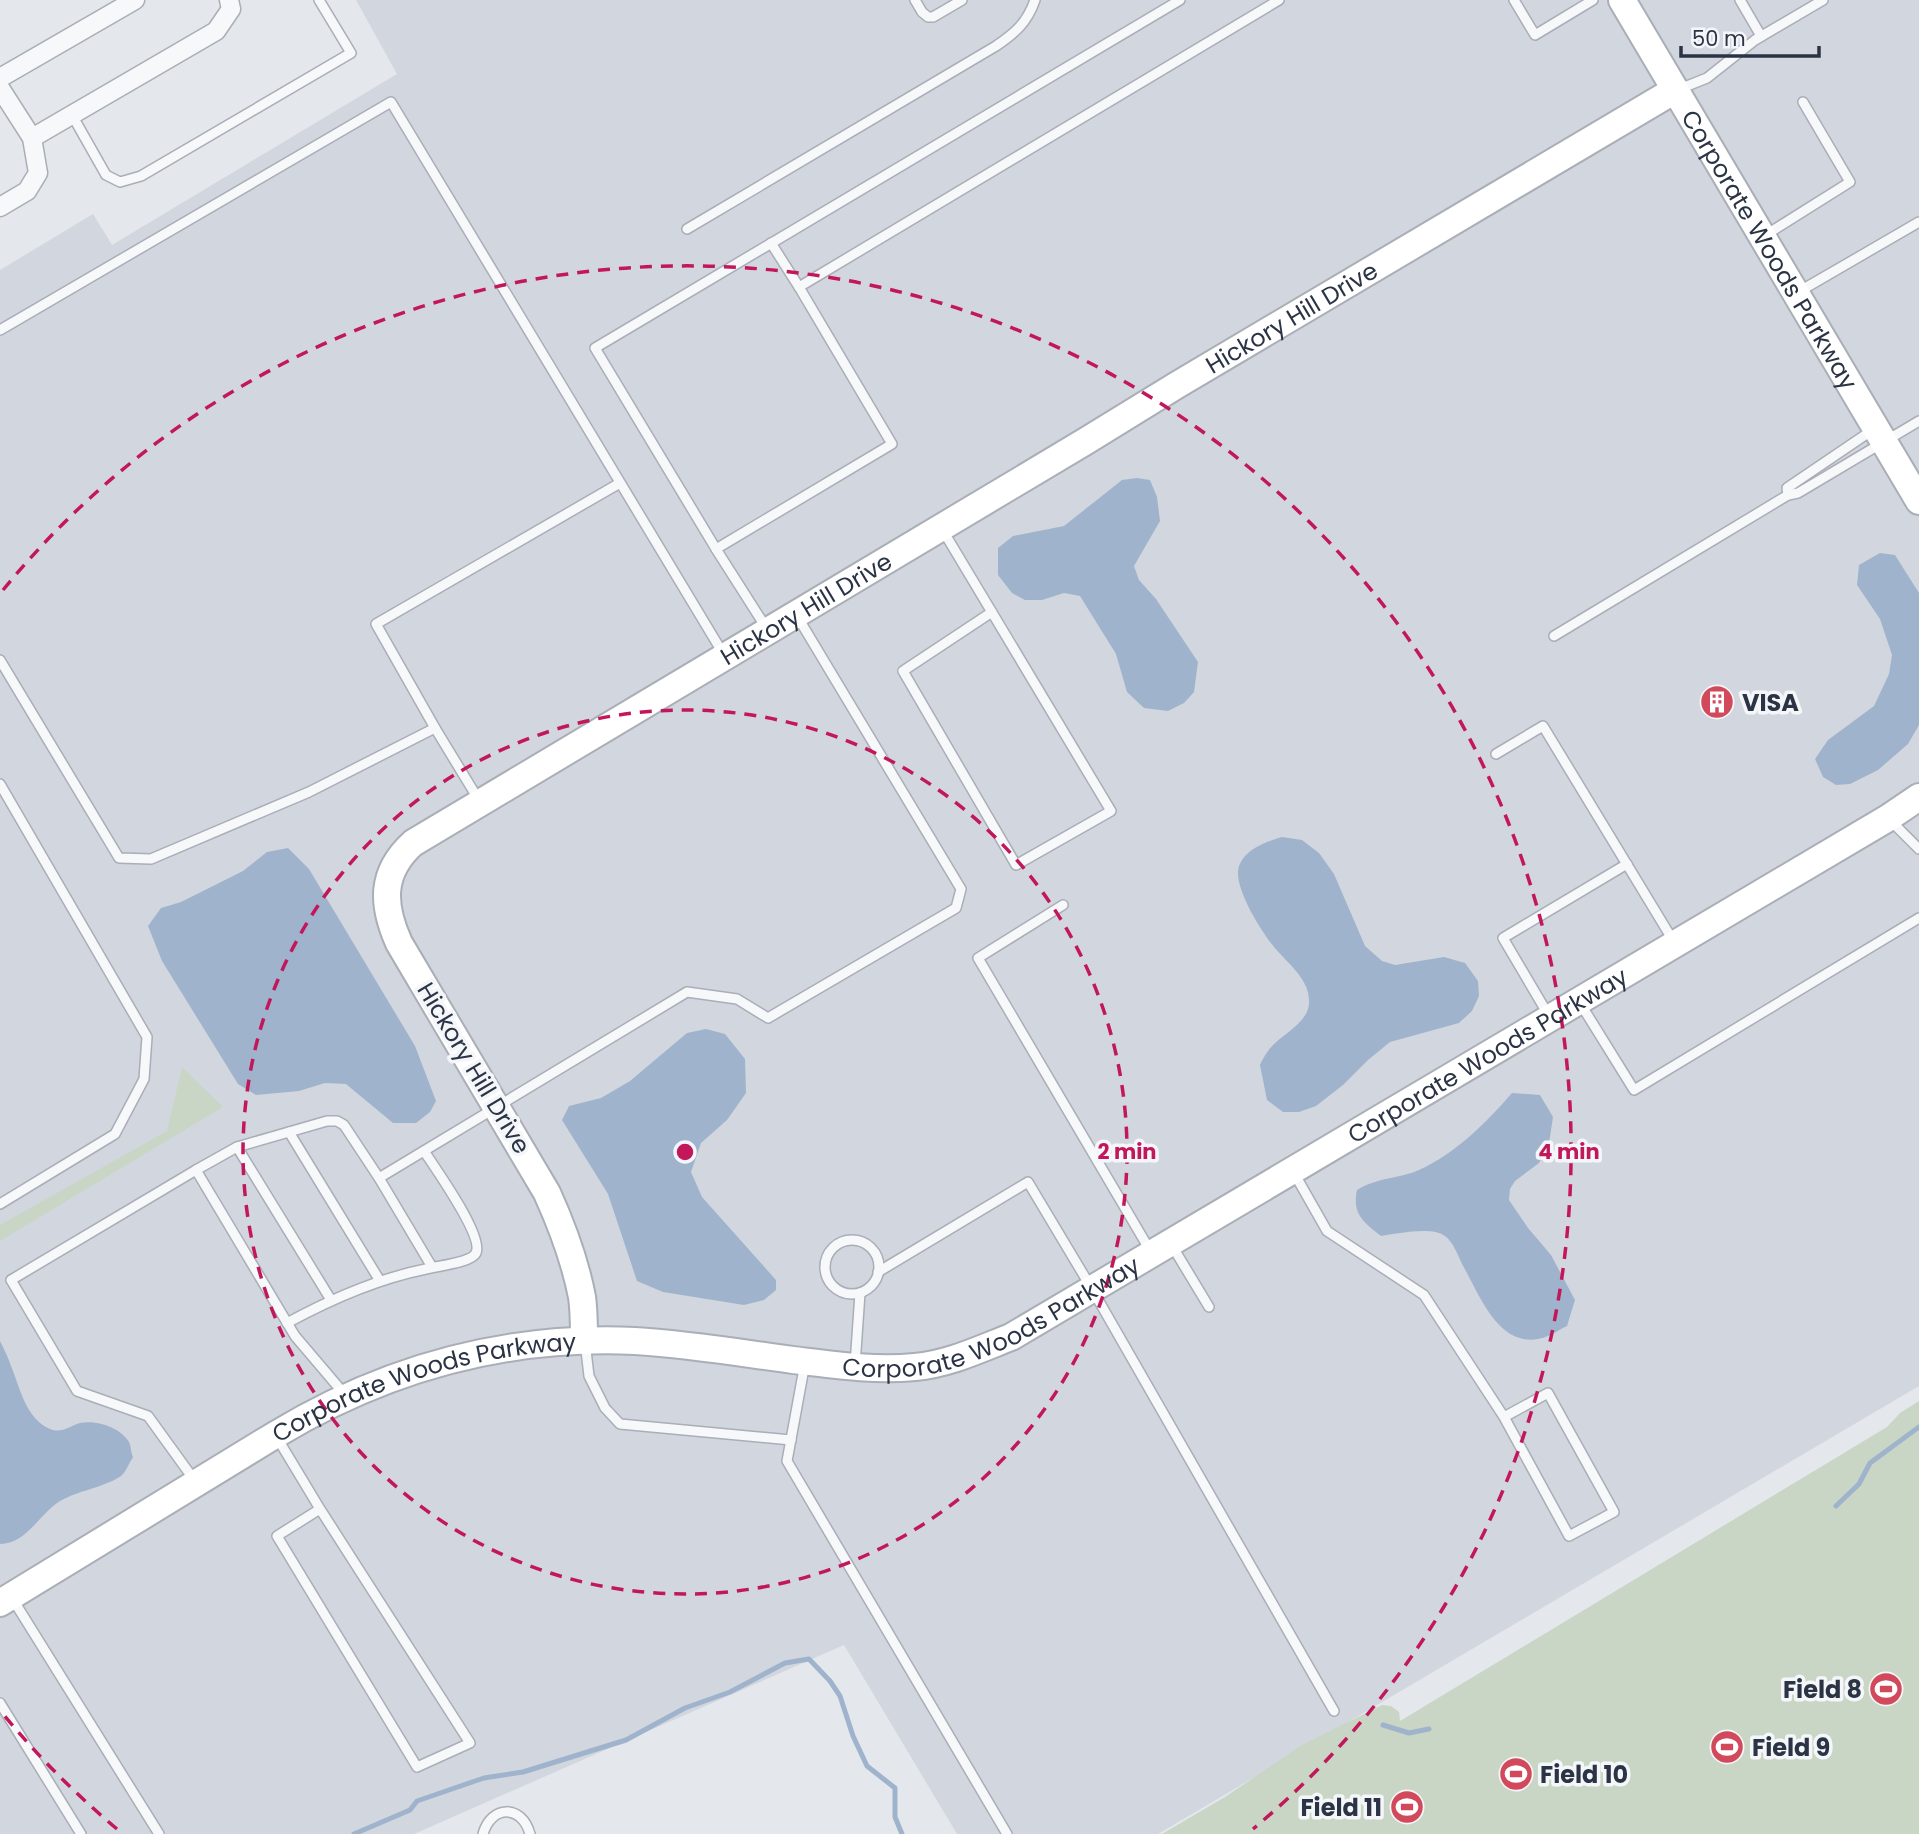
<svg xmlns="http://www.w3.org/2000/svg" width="1919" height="1834" viewBox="0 0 1919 1834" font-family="Poppins,sans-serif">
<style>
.built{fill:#d2d6de}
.green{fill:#c9d6c5}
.water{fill:#9fb4cc}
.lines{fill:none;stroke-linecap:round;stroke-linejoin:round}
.stream{stroke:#9fb4cc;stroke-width:5}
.lane-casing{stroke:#a9aeb7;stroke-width:12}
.street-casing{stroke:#a9aeb7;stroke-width:21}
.secondary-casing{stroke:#a9aeb7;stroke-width:30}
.lane{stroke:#f7f8fa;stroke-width:9}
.street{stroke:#f7f8fa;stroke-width:18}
.secondary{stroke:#fff;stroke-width:26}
.ring{fill:none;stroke:#c2185b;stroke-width:3.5;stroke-dasharray:12 9}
.labels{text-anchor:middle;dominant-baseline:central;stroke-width:7;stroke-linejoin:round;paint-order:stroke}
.street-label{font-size:24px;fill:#2b3445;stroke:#f4f6f9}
.poi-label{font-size:24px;font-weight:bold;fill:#2b3445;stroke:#f4f6f9;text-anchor:start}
.centre{fill:#c2185b;stroke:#f4f6f9;stroke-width:3.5}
.ring-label{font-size:21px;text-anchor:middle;font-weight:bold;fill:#c2185b;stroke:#f4f6f9;stroke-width:7;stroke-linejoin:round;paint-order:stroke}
</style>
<rect width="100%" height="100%" fill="#e4e7ec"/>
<path class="built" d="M356,0H1919V1386L1158,1834H957L844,1645L414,1834H0V270L93,214L112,245L397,74Z"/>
<g class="green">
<path d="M182,1067L223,1107L0,1241V1225L167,1131Z"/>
<path d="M1919,1401V1834H1162L1225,1797L1302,1745L1382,1705L1391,1706L1399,1712L1400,1721L1887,1427L1900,1413Z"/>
</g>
<g class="water">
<path d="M1137,478L1150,480L1157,497L1160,521L1134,566L1139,580L1156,599L1198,662L1194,692L1184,703L1168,711L1144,708L1127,692L1116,654L1080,596L1064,593L1042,600H1025L1012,593L998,575V548L1013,536L1064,526L1122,480Z"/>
<path d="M1880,553L1895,555L1919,593V725L1908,744L1878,770L1850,784L1836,785L1823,777L1815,759L1828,740L1874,706L1889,674L1892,655L1880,619L1857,585L1859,565Z"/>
<path d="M1282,837L1302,840L1319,853L1334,874L1365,946L1382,961L1395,965L1444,957L1465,963L1478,981L1479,996L1472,1011L1459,1023L1390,1042L1368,1060L1343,1085L1316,1106L1299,1112H1283L1267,1100L1260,1065C1262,1060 1265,1055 1268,1051C1279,1035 1307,1025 1309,1004C1311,980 1288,964 1274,947C1262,932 1232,886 1239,866C1246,848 1266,842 1282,837Z"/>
<path d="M288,848L309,869L415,1046L436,1101L430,1112L416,1123H393L346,1084L325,1083L299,1091L256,1095L238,1084L162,961L148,926L161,908L181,902L243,871L267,852Z"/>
<path d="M706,1029L725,1034L745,1059L746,1093L727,1120L701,1143L691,1172L702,1197L776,1280V1290L764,1300L744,1305L663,1292L637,1281L608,1194L562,1120L569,1106L601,1098L630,1081L687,1033Z"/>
<path d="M1512,1093L1540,1095L1553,1117L1549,1143L1539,1163L1515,1181L1510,1189L1509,1200L1528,1228L1551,1255L1575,1300L1567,1326C1560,1329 1554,1334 1548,1336C1500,1355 1480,1295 1462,1264C1458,1255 1453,1242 1445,1236C1431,1226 1397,1234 1381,1236C1363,1222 1352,1214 1357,1190C1378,1177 1399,1179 1419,1170C1456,1153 1486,1123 1512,1093Z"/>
<path d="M0,1341C4,1349 8,1357 11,1366C20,1387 25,1418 50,1429C62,1434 69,1426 80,1423C96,1420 120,1427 129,1442C131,1446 131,1453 133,1457C129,1463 126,1472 121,1476C100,1490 72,1490 52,1507C36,1521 23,1544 0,1544Z"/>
</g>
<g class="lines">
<g class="stream">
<path d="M1836,1506L1859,1484L1870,1463L1919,1427"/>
<path d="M1383,1725L1409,1733L1429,1729"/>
<path d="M354,1834L410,1810L417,1801L484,1778L523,1772L626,1740L685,1708L730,1692L785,1663L809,1659L830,1681L840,1696L853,1736L867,1766L895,1788V1817L902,1834"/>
</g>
<g class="lane-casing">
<g id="lane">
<path d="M915,0L922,12L928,17H933L962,0"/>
<path d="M1514,0L1535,35L1593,0"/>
<path d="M1740,0L1761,36"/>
<path d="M1677,90L1707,78L1755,40L1823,0"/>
<path d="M72,115L106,175L120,182L141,176L351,53L319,0"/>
<path d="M687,229L996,46C1015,33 1027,23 1035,0"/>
<path d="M1764,236L1850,182L1803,102"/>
<path d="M771,243L799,287"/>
<path d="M1800,291L1919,222"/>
<path d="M0,330L391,102L724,655"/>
<path d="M1788,495L1787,488L1874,429"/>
<path d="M942,529L1111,811L1016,865L903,671L992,612"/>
<path d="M716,549L595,348L1180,0"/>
<path d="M767,629L716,549L892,444L799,287L1279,0"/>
<path d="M1554,636L1788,495L1798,493L1919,421"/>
<path d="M0,660L119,858L151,859L309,792L435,728L480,802"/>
<path d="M435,728L376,624L620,483"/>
<path d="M1496,754L1543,726L1674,942"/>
<path d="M0,784L147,1037L144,1079L115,1134L0,1204"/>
<path d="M1889,819L1919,849"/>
<path d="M1063,905L978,958L1151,1252"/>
<path d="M1580,1003L1634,1090L1919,918"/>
<path d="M1549,1016L1503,938L1627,864"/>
<path d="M289,1132L380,1281"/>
<path d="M237,1147L331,1300"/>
<path d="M196,1170L237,1147L327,1121H337L344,1125L379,1178L687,992L737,999L768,1018L956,908L961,889L797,616"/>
<path d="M1294,1173L1327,1231L1424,1295L1504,1417L1569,1536L1614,1512L1548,1393L1504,1417"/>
<path d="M379,1178L432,1267"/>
<circle cx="852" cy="1267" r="27"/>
<path d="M1171,1244L1209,1307"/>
<path d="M878,1272L1028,1182L1092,1289L1334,1711"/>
<path d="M287,1323C331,1299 376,1279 426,1269C436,1266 471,1263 476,1253C484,1236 435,1168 424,1151"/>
<path d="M585,1342L589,1376L605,1408L620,1424L791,1440"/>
<path d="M805,1363L787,1461L1007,1834"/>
<path d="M855,1365L860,1293"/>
<path d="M276,1436L320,1509L470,1743L417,1767L277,1536L320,1509"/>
<path d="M195,1481L148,1416L77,1391L11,1280L196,1170L295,1336L346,1396"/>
<path d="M12,1598L159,1834"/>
<path d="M0,1703L81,1834"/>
<path d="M483,1834C491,1805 522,1804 530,1834"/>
</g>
</g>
<g class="street-casing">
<g id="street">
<path d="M0,78L135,0"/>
<path d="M0,88L32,138L38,173L27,191L0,207"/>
<path d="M32,138L216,31L231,9L229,0"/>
</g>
</g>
<g class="secondary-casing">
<g id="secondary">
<path id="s1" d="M1622,0L1919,501"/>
<path id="s2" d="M584,1341C584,1326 584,1311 582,1297C575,1261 562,1226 547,1193L399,943C382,905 380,873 413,843L1086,441L1177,385L1675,90"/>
<path id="s3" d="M0,1603L275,1435C386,1368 505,1335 635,1341C688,1344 741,1353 793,1360C834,1365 875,1371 915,1367C949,1364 980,1349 1011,1337L1888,818L1919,797"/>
</g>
</g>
<use href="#lane" class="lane"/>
<use href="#street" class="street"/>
<use href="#secondary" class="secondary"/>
</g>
<g class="ring">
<circle cx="685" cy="1152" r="442"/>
<path d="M117 1829A884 884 0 0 1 3 1714M3 590A884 884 0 1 1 1253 1829"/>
</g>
<defs>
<g id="building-disc" transform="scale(1.75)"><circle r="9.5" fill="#d1495b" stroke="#f4f6f9"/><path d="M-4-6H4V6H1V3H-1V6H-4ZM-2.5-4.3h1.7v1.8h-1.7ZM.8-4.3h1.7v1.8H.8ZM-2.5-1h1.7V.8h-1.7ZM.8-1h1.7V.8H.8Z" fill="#fff"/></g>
<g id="stadium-disc" transform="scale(1.75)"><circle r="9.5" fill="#d1495b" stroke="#f4f6f9"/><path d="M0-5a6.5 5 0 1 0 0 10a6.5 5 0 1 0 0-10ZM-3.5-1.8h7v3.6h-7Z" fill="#fff"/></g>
</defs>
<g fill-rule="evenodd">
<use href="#building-disc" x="1717" y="702"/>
<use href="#stadium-disc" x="1886" y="1689"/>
<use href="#stadium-disc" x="1727" y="1747"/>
<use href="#stadium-disc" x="1516" y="1774"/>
<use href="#stadium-disc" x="1407" y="1807"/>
</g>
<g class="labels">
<g class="street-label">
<text stroke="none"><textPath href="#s1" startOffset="290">Corporate Woods Parkway</textPath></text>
<text stroke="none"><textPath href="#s2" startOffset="1578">Hickory Hill Drive</textPath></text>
<text stroke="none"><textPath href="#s2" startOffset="1012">Hickory Hill Drive</textPath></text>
<text stroke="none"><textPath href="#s3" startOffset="1636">Corporate Woods Parkway</textPath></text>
<text transform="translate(474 1068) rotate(59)">Hickory Hill Drive</text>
<text stroke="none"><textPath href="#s3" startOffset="1069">Corporate Woods Parkway</textPath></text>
<text stroke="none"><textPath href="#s3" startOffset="481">Corporate Woods Parkway</textPath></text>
</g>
<g class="poi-label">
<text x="1742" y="702">VISA</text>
<text x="1862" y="1689" text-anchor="end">Field 8</text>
<text x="1752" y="1747">Field 9</text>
<text x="1540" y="1774">Field 10</text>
<text x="1382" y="1807" text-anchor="end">Field 11</text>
</g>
</g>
<circle cx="685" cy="1152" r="10" class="centre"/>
<g class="ring-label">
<text x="1127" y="1159">2 min</text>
<text x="1569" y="1159">4 min</text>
</g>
<path d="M1681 46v10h138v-10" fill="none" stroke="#2b3445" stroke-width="3.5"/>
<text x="1692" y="46" font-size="21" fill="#2b3445" stroke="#f4f6f9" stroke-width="5" paint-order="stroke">50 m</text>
</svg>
